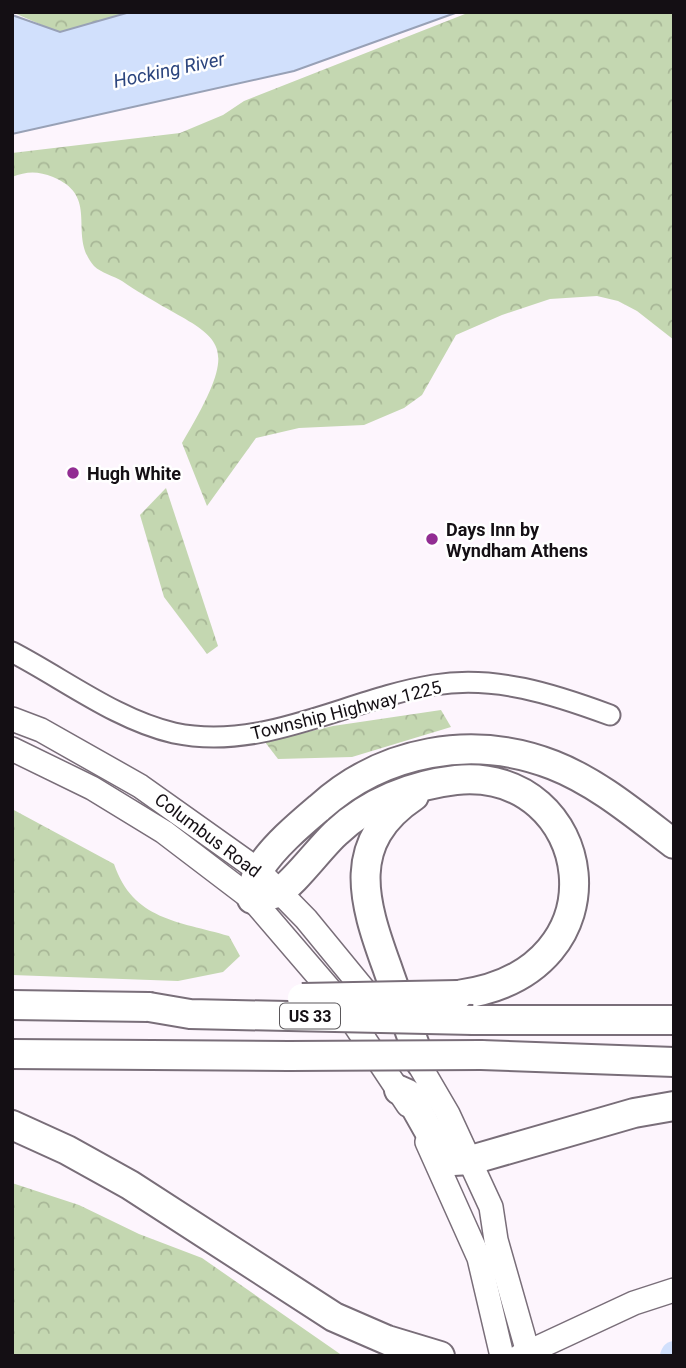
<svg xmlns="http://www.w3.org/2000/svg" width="686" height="1368" viewBox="0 0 686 1368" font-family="Roboto,sans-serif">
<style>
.forest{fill:url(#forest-crowns)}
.water{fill:#d1e0fc;stroke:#98a1b6;stroke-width:2}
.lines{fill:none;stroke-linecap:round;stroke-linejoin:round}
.river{stroke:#d1e0fc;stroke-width:26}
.minor-casing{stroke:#796e79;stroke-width:23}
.major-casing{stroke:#796e79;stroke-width:26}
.highway-casing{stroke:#796e79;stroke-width:32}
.minor{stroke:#fff;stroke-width:19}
.major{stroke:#fff;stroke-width:23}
.highway{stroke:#fff;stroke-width:28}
.highway-bridge-casing{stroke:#796e79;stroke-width:32;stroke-linecap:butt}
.highway-bridge{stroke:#fff;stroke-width:28}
.poi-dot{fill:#922d93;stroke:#fff;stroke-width:2.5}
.labels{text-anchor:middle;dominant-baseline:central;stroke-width:5;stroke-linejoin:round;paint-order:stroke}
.shield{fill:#fff;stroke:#5a575a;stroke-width:2}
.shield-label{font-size:16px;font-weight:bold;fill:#140f14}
.poi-label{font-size:18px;font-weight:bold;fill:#140f14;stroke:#fff;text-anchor:start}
.street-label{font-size:18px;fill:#140f14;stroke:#fff}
.water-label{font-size:19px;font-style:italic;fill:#2c457e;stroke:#fff}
</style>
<defs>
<pattern id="forest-crowns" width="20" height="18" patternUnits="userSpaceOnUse" patternTransform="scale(1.75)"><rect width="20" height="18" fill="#c4d7b1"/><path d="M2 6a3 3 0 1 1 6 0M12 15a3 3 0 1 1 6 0" fill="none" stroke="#a8b797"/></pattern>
</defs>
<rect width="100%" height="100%" fill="#fdf5fd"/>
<g class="forest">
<path d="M12,12H130L60,33Z"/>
<path d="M470,12H674V340L637,311L618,301L597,296L550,299L502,315L456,335L422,395L404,408L364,425L299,428L256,438L207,506L182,443C253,324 213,343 122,281C114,276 101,273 94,266C67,235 101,197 53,177C38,171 27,171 12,177V153L180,133L223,115L244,101Z"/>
<path d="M166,488L218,646L207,654L164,597L140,515Z"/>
<path d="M441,710L451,727L352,757L278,759L265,742L333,726Z"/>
<path d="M12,809L114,864C133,920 178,921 229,936L240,956L223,972L178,981L12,975Z"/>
<path d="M12,1183L79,1205L139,1234L202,1258L343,1356H12Z"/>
</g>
<path class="water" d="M130,12H458L294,71L12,134V15L60,32Z"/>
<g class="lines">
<path class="river" d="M673,1356L674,1354"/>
<g class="minor-casing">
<path id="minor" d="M12,652C64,679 117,720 174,733C264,752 347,699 434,685C495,675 553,694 610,715"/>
</g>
<g class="major-casing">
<g id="major">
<path d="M12,719L41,730L140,786L258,870L306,919L379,1008"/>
<path d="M12,749L92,788L164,832L252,899L337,998L408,1105"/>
<path d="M410,1049L448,1114L491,1207L496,1240L529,1356"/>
<path d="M427,1142L479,1258L502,1356"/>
<path d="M520,1356L634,1303L674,1290"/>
</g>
</g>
<g class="highway-casing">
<g id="highway">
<path d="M414,796C345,842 363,901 387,967C398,999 410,1031 421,1063"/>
<path d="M458,995C631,972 594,766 456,780C412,785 369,802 337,832C321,846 293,885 277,893C270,896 259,897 252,899C254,890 254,876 260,868C274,846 299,825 319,808C383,750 473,734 553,765C597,782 637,816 674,844"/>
<path d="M12,1005L149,1007"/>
<path d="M473,1020H674"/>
<path d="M12,1054L289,1056"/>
<path d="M481,1055L674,1062"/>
<path d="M399,1090L408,1094L443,1156L453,1161L471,1160L634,1113L674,1106"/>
<path d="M12,1125L67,1150L130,1185L334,1317L387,1340L440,1356"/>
</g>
</g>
<use href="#minor" class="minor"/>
<use href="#major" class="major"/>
<use href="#highway" class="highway"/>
<g class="highway-bridge-casing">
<g id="highway-bridge">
<path d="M302,998L458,995"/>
<path d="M149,1007L190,1014L473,1020"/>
<path d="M289,1056L481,1055"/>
</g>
</g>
<use href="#highway-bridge" class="highway-bridge"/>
</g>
<g class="poi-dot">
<circle cx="73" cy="473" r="7"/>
<circle cx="432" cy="539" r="7"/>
</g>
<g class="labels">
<rect class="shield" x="280" y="1003.5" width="60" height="25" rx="5"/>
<g class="shield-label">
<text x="310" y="1016">US 33</text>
</g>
<g class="poi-label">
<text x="87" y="473">Hugh White</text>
<text x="446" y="529">Days Inn by<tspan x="446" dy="21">Wyndham Athens</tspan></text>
</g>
<g class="street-label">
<text transform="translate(346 710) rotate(-14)">Township Highway 1225</text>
<text transform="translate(208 835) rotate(37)">Columbus Road</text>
</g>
<g class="water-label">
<text transform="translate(169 70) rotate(-12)">Hocking River</text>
</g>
</g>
<rect width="686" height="1368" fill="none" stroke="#140f14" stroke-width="28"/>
</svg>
